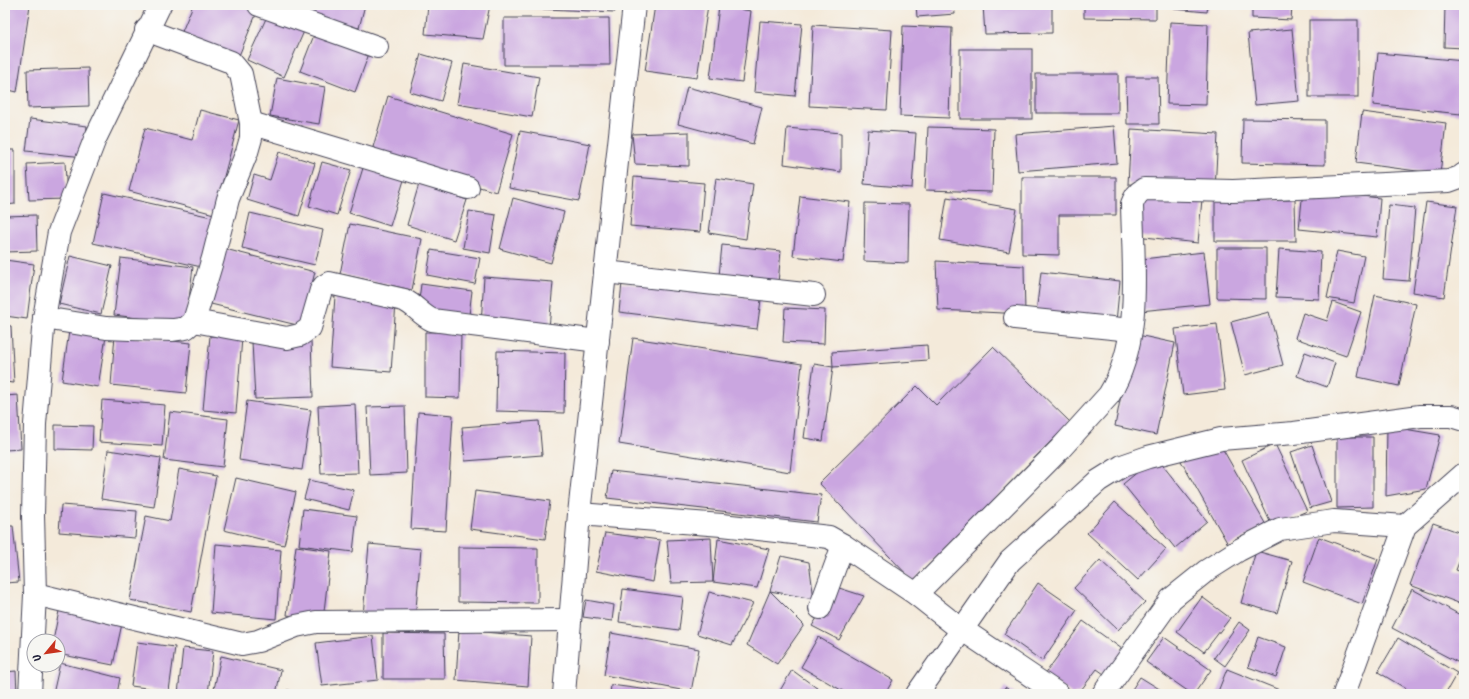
<svg xmlns="http://www.w3.org/2000/svg" width="1469" height="699" viewBox="0 0 1469 699" font-family="Kalam,sans-serif">
<style>
.building{fill:#caa6e0}
.lines{fill:none;stroke-linecap:round;stroke-linejoin:round}
.minor-casing{stroke:#424053;stroke-width:24}
.minor{stroke:#fff;stroke-width:22}
</style>
<rect width="100%" height="100%" fill="#f6f6f2"/>
<filter id="ink" filterUnits="userSpaceOnUse"><feTurbulence type="fractalNoise" baseFrequency=".025" numOctaves="2"/><feDisplacementMap in="SourceGraphic" scale="8" xChannelSelector="R" yChannelSelector="G"/><feConvolveMatrix kernelMatrix="1 2 1 2 8 2 1 2 1" color-interpolation-filters="sRGB"/></filter>
<filter id="wash" filterUnits="userSpaceOnUse"><feTurbulence type="fractalNoise" baseFrequency=".012" numOctaves="4" result="noise"/><feDisplacementMap in="SourceGraphic" scale="16" xChannelSelector="R" yChannelSelector="G"/><feGaussianBlur stdDeviation="0.9" result="paint"/><feColorMatrix in="noise" values="0 0 0 0 0 0 0 0 0 0 0 0 0 0 0 0 0 1.4 0 .05"/><feComposite in="paint" operator="in"/></filter>
<g filter="url(#wash)">
<rect width="100%" height="100%" fill="#f4eada"/>
<g id="blocks">
<g class="building">
<path d="M5,5H30L17,92L5,89Z"/>
<path d="M193,5H240L257,12L238,58L181,34Z"/>
<path d="M303,5H365L359,28L301,14Z"/>
<path d="M428,5H490L483,39L425,34Z"/>
<path d="M497,5H615V12L497,7Z"/>
<path d="M655,5H708L697,78L645,71Z"/>
<path d="M916,5H954L955,14L917,17Z"/>
<path d="M983,5H1052V33L985,34Z"/>
<path d="M1084,5H1156V19L1084,18Z"/>
<path d="M1175,5H1208L1207,12L1174,9Z"/>
<path d="M1252,5H1292L1291,20L1252,18Z"/>
<path d="M1445,5H1464V48L1444,47Z"/>
<path d="M719,6L751,11L742,82L710,78Z"/>
<path d="M269,12L305,29L284,77L247,60Z"/>
<path d="M504,18H609L610,65H504Z"/>
<rect x="1309" y="20" width="49" height="77"/>
<path d="M760,21L802,24L795,96L754,92Z"/>
<path d="M1170,22L1208,24L1206,105L1167,104Z"/>
<path d="M813,25L892,30L887,110L809,106Z"/>
<path d="M903,26L952,28L949,118L900,116Z"/>
<path d="M1292,29L1299,101L1255,105L1248,33Z"/>
<path d="M316,30L370,51L355,92L300,71Z"/>
<rect x="960" y="49" width="72" height="70"/>
<path d="M1378,53L1464,61V80L1461,114L1373,105Z"/>
<path d="M421,54L452,63L441,101L410,92Z"/>
<path d="M464,64L539,77L532,117L457,104Z"/>
<path d="M88,68L89,106L28,108L27,70Z"/>
<rect x="1036" y="74" width="82" height="39"/>
<path d="M1126,77H1158L1159,124H1127Z"/>
<path d="M277,78L325,87L319,124L270,116Z"/>
<path d="M687,87L762,107L753,144L678,124Z"/>
<path d="M388,96L513,134L496,192L371,154Z"/>
<path d="M200,110L239,120L214,214L129,191L145,128L192,140Z"/>
<path d="M1362,112L1446,123L1440,174L1356,163Z"/>
<path d="M30,119L87,126L84,157L26,151Z"/>
<path d="M1243,119L1325,120V165L1242,163Z"/>
<path d="M1114,126L1117,163L1018,171L1015,134Z"/>
<path d="M928,127L994,129L992,192L925,190Z"/>
<path d="M787,128L841,133V172L784,164Z"/>
<path d="M1131,129L1218,134L1215,190L1128,184Z"/>
<path d="M868,130L916,133L912,188L864,184Z"/>
<path d="M520,131L590,144L579,201L509,188Z"/>
<path d="M689,132V166L635,164L632,134Z"/>
<path d="M5,150H15V204L5,205Z"/>
<path d="M279,152L315,163L299,216L247,200L254,175L270,180Z"/>
<path d="M65,162L67,199L29,200L27,164Z"/>
<path d="M322,162L351,170L337,215L309,206Z"/>
<path d="M363,168L404,180L390,226L349,213Z"/>
<path d="M634,177L704,183L700,232L630,226Z"/>
<path d="M1022,177H1116V215H1059V255L1022,254Z"/>
<path d="M716,178L753,184L746,239L709,233Z"/>
<path d="M419,184L467,200L454,240L407,225Z"/>
<path d="M1303,190L1380,198L1377,237L1299,229Z"/>
<path d="M1140,192L1202,199L1198,243L1136,236Z"/>
<path d="M104,193L216,218L206,268L93,243Z"/>
<path d="M800,196L850,202L843,262L793,256Z"/>
<path d="M947,197L1017,209L1009,252L940,240Z"/>
<path d="M513,198L564,212L551,263L500,249Z"/>
<path d="M1215,200H1295L1296,241H1215Z"/>
<path d="M1426,202L1457,206L1444,297L1413,292Z"/>
<path d="M865,203L909,204L908,263L864,261Z"/>
<path d="M1389,205L1415,208L1409,281L1383,279Z"/>
<path d="M469,211L496,215L490,253L463,248Z"/>
<path d="M250,213L323,230L315,265L242,248Z"/>
<path d="M36,215L37,251L5,252V216Z"/>
<path d="M350,224L422,239L412,290L340,274Z"/>
<path d="M722,245L781,251L778,283L719,276Z"/>
<path d="M1217,248H1266V299L1217,298Z"/>
<path d="M225,249L315,272L301,326L211,304Z"/>
<path d="M1279,249L1321,252L1319,299L1276,297Z"/>
<path d="M431,250L480,258L475,284L427,275Z"/>
<path d="M1337,251L1364,256L1354,303L1327,298Z"/>
<path d="M1204,252L1210,304L1140,311L1134,260Z"/>
<path d="M70,256L112,266L101,314L59,304Z"/>
<path d="M121,258L193,267L186,324L114,315Z"/>
<path d="M5,260L34,264L27,319L5,316Z"/>
<path d="M936,261L1024,266L1025,314L938,310Z"/>
<path d="M1041,272L1120,281L1116,322L1036,313Z"/>
<path d="M484,277L553,282L549,329L481,324Z"/>
<path d="M622,283L761,300L757,329L619,312Z"/>
<path d="M421,284L472,291L469,315L418,308Z"/>
<path d="M1375,295L1416,304L1399,386L1358,377Z"/>
<path d="M335,296L396,302L391,372L330,367Z"/>
<path d="M1333,302L1361,312L1346,356L1295,338L1303,313L1327,321Z"/>
<path d="M785,308L825,310L824,344L783,342Z"/>
<path d="M1269,312L1283,365L1245,375L1231,322Z"/>
<path d="M70,324L107,330L98,387L62,381Z"/>
<path d="M1217,324L1225,390L1183,395L1175,329Z"/>
<path d="M5,325L11,326L14,383L5,382Z"/>
<path d="M425,332H461L460,398L425,397Z"/>
<path d="M1133,334L1175,343L1156,435L1115,426Z"/>
<path d="M115,335L191,343L186,393L111,385Z"/>
<path d="M210,336L242,338L236,413L203,410Z"/>
<path d="M633,338L802,364L790,472L619,444Z"/>
<path d="M311,341L313,397L255,399L252,342Z"/>
<path d="M927,345L928,360L833,367L832,352Z"/>
<path d="M993,347L1070,422L913,581L819,483L917,386L936,405Z"/>
<path d="M497,351L565,353L564,413L496,411Z"/>
<path d="M1305,352L1335,363L1327,387L1297,376Z"/>
<path d="M814,364L833,367L823,441L804,438Z"/>
<path d="M18,395L21,449L5,450V396Z"/>
<path d="M102,400L165,405L162,446L99,442Z"/>
<path d="M247,401L311,410L302,470L239,460Z"/>
<path d="M355,404L358,473L321,474L318,406Z"/>
<path d="M405,406L407,473L370,475L367,407Z"/>
<path d="M170,412L228,419L223,467L164,460Z"/>
<path d="M418,412L453,415L446,531L411,529Z"/>
<path d="M539,421L542,455L465,461L462,427Z"/>
<path d="M55,425L93,426L92,450L55,449Z"/>
<path d="M1387,426L1440,435L1426,489L1386,496Z"/>
<path d="M1337,437H1373V507L1337,508Z"/>
<path d="M1217,439L1266,525L1229,546L1181,461Z"/>
<path d="M1275,444L1307,511L1272,526L1242,460Z"/>
<path d="M1312,445L1331,502L1310,508L1291,452Z"/>
<path d="M108,450L161,458L154,507L101,499Z"/>
<path d="M1156,457L1207,521L1175,548L1123,484Z"/>
<path d="M179,469L216,476L191,612L130,600L146,516L170,521Z"/>
<path d="M611,471L821,495L817,522L607,498Z"/>
<path d="M236,478L296,492L284,545L224,530Z"/>
<path d="M309,480L354,490L349,510L304,499Z"/>
<path d="M475,491L550,501L545,539L470,529Z"/>
<path d="M1115,502L1166,549L1138,580L1087,533Z"/>
<path d="M61,505L137,511L135,538L59,532Z"/>
<path d="M303,509L357,516L353,552L299,545Z"/>
<path d="M1433,523L1464,534V549L1456,570L1464,573V605L1410,585Z"/>
<path d="M5,526H13L19,582L5,583Z"/>
<path d="M605,533L660,540L653,582L596,571Z"/>
<path d="M1319,537L1378,559L1362,604L1303,582Z"/>
<path d="M711,538L713,582L671,583L667,540Z"/>
<path d="M718,539L769,549L757,588L713,582Z"/>
<path d="M216,544L281,550L276,619L211,613Z"/>
<path d="M369,544L421,549L415,621L363,616Z"/>
<path d="M296,546L331,551L323,620L287,615Z"/>
<path d="M458,547L538,548V603L458,602Z"/>
<path d="M1256,551L1292,561L1277,613L1241,603Z"/>
<path d="M781,556L809,562L814,599L770,591Z"/>
<path d="M1100,560L1145,602L1118,630L1074,588Z"/>
<path d="M1038,583L1077,610L1042,661L1004,634Z"/>
<path d="M836,587L864,596L839,640L812,626Z"/>
<path d="M623,589L683,597L679,630L619,622Z"/>
<path d="M1412,589L1464,617V658L1461,664L1392,628Z"/>
<path d="M770,591L804,625L777,664L747,645Z"/>
<path d="M709,592L753,603L732,645L697,634Z"/>
<path d="M1202,597L1230,618L1204,652L1177,632Z"/>
<path d="M586,600L614,605L612,621L583,617Z"/>
<path d="M60,606L123,619L113,665L58,654V641H53Z"/>
<path d="M1083,621L1129,654L1111,679L1097,669L1078,694H1072L1045,674Z"/>
<path d="M1239,622L1250,630L1225,666L1214,658Z"/>
<path d="M459,630L531,636L528,686L456,680Z"/>
<path d="M383,633L444,634L445,679H383Z"/>
<path d="M611,633L699,649L691,692L604,675Z"/>
<path d="M373,636L378,680L322,686L316,643Z"/>
<path d="M818,637L893,680L885,694H848L801,667Z"/>
<path d="M1164,637L1211,670L1194,694H1192L1146,662Z"/>
<path d="M1258,637L1286,647L1276,677L1248,667Z"/>
<path d="M1398,638L1457,673L1445,694H1415L1378,672Z"/>
<path d="M137,642L175,647L169,691L131,686Z"/>
<path d="M183,648L213,651L208,694H178Z"/>
<path d="M221,656L281,670L276,694H213Z"/>
<path d="M60,663L120,678L117,694H53Z"/>
<path d="M1227,669L1287,693L1286,694H1217Z"/>
<path d="M792,670L825,694H778Z"/>
<path d="M16,671L17,694H5V672Z"/>
<path d="M1140,677L1161,690L1159,694H1129Z"/>
<path d="M611,685L671,693V694H610Z"/>
<path d="M1005,687L1015,694H1000Z"/>
<path d="M287,690L312,693V694H286Z"/>
</g>
</g>
</g>
<g filter="url(#ink)">
<use href="#blocks" fill-opacity="0" stroke="#424053" stroke-width="1"/>
<g class="lines">
<g class="minor-casing">
<g id="minor">
<path d="M259,5L377,47"/>
<path d="M251,123L468,188"/>
<path d="M605,272L814,295"/>
<path d="M44,318L106,328L130,329L173,330L186,328L194,321L213,258L228,199L247,152L251,138V123L241,74L231,62L146,30"/>
<path d="M1015,318L1131,330"/>
<path d="M194,321L287,338L300,335L310,328L321,290L324,286L329,283L404,300C416,306 420,314 432,320L598,341"/>
<path d="M579,514L722,525L829,537L843,545L916,594L954,624L1058,694"/>
<path d="M35,594L242,644L258,641L296,626L316,622L570,620"/>
<path d="M916,594L1060,449L1109,395C1143,340 1133,266 1132,204C1135,197 1137,193 1144,189L1233,191L1449,181L1460,177L1464,174"/>
<path d="M820,608L843,545"/>
<path d="M30,694L35,594L33,515L35,424L44,318L59,232L95,139L160,5"/>
<path d="M564,694L579,514L634,5"/>
<path d="M917,694L1010,561L1098,481L1122,466L1148,457L1221,439L1294,433L1420,416H1451L1464,420"/>
<path d="M1103,694L1171,599L1206,571L1239,550L1280,529L1334,521L1405,526"/>
<path d="M1344,694L1405,526L1464,474"/>
</g>
</g>
<use href="#minor" class="minor"/>
</g>
</g>
<rect width="1469" height="699" fill="none" stroke="#f6f6f2" stroke-width="20"/>
<g transform="translate(46 653) rotate(241)"><circle r="19" fill="#f6f6f2" stroke="#a1a1a9"/>
<path d="M0-3L7 15L0 10L-7 15Z" fill="#c8321e"/>
<text y="-6" font-size="11" font-weight="bold" text-anchor="middle" fill="#22223b">U</text>
</g>
</svg>
